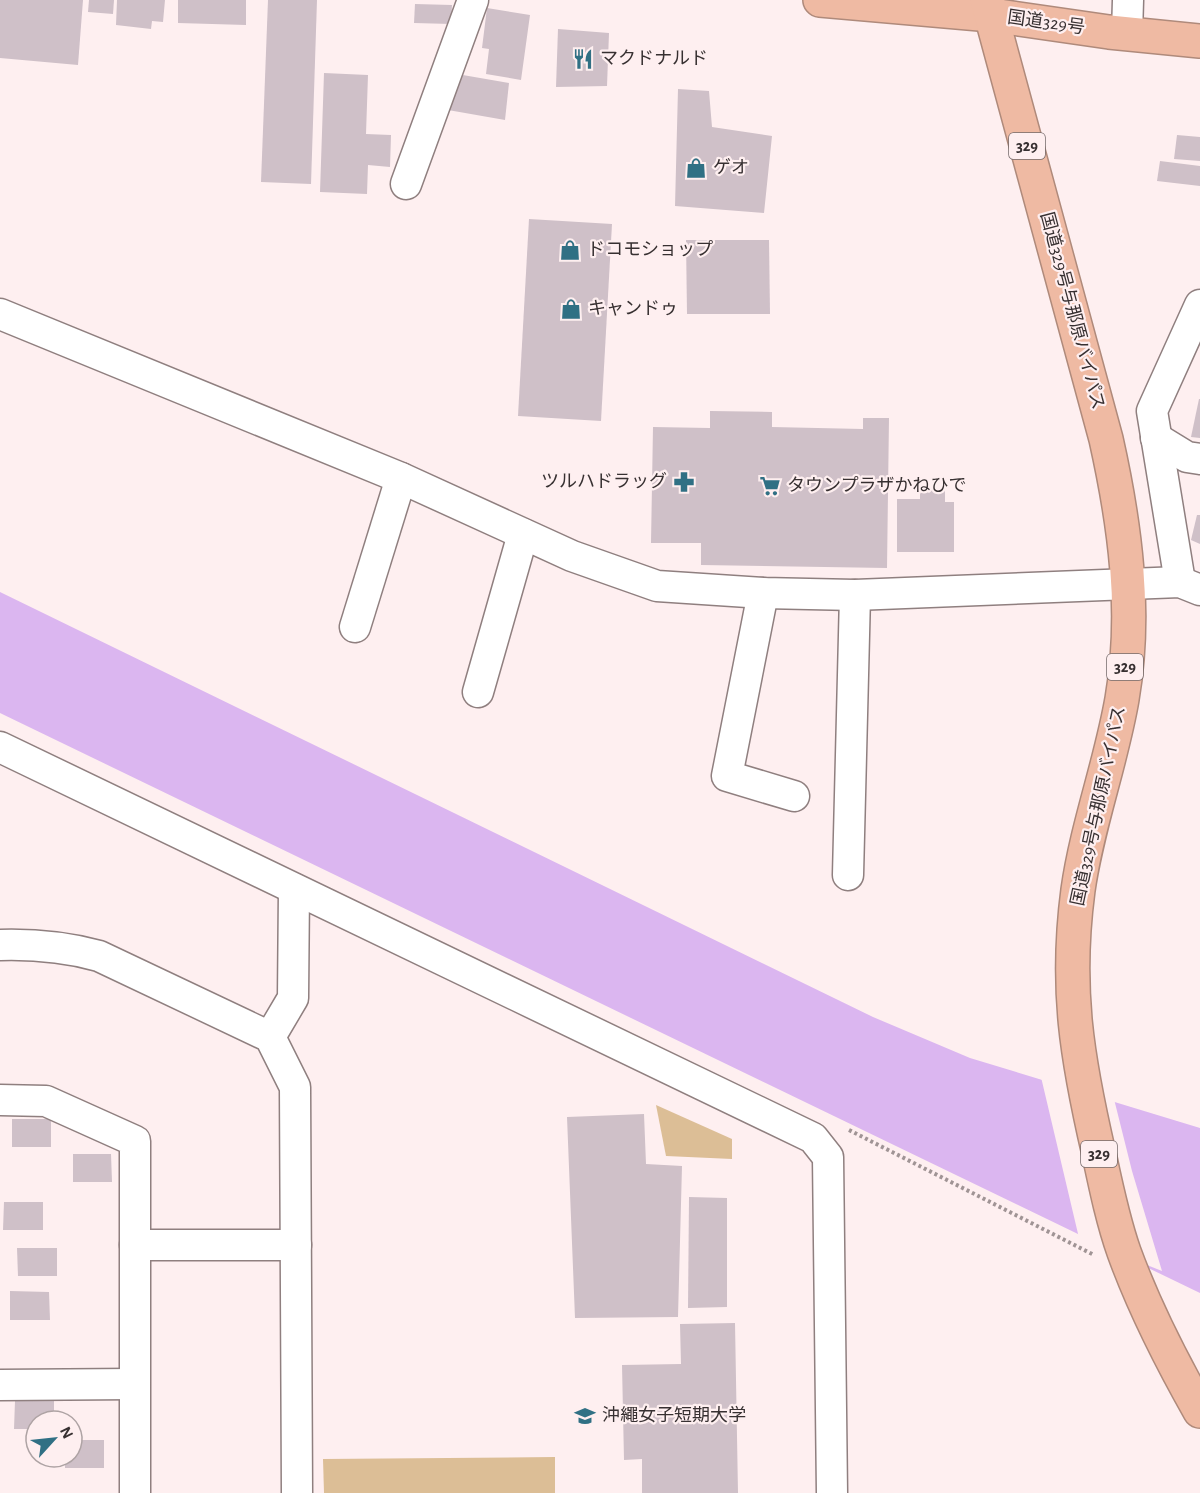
<svg xmlns="http://www.w3.org/2000/svg" width="1200" height="1493" viewBox="0 0 1200 1493" font-family="'Alegreya Sans','Noto Sans JP',sans-serif">
<style>
.green{fill:#dcbe96}
.water{fill:#dbb6f0}
.pier{fill:#feeff0}
.building{fill:#cfc0c8}
.lines{fill:none;stroke-linecap:round;stroke-linejoin:round}
.minor-casing{stroke:#8f7f7f;stroke-width:33}
.highway-casing{stroke:#af8a7b;stroke-width:36}
.path{stroke:#a09495;stroke-width:4;stroke-dasharray:3 3;stroke-linecap:butt}
.minor{stroke:#fff;stroke-width:30}
.highway{stroke:#efbaa3;stroke-width:33}
.labels{text-anchor:middle;dominant-baseline:central;stroke-width:4.5;stroke-linejoin:round;paint-order:stroke}
.shield{fill:#feeff0;stroke:#73696a;stroke-width:1.5}
.shield-label{font-size:16px;font-weight:bold;fill:#373031}
.street-label{font-size:18px;fill:#373031;stroke:#feeff0}
.poi-label{font-size:18px;fill:#373031;stroke:#feeff0;text-anchor:start}
</style>
<rect width="100%" height="100%" fill="#feeff0"/>
<g class="green">
<path d="M656,1105L732,1139V1159L666,1156Z"/>
<path d="M555,1457V1493H324L323,1459Z"/>
</g>
<path class="water" d="M0,592L873,1017L970,1058L1200,1128V1293L0,713Z"/>
<path class="pier" d="M1041,1077L1114,1099L1132,1171L1162,1271L1079,1238Z"/>
<g class="building">
<path d="M0,0H83L78,65L0,58Z"/>
<path d="M89,0H114L113,14L88,12Z"/>
<path d="M117,0H165L163,22L152,21L151,29L116,25Z"/>
<path d="M178,0H246V25L178,23Z"/>
<path d="M268,0H317L311,184L261,182Z"/>
<path d="M415,4L452,5L451,24L414,23Z"/>
<path d="M487,8L530,15L521,80L486,74L489,49L482,48Z"/>
<path d="M558,29L609,33L607,86L556,87Z"/>
<path d="M324,73L368,75L366,134L391,135L390,167L368,165L367,194L320,192Z"/>
<path d="M457,74L509,83L505,120L448,110Z"/>
<path d="M678,89L709,91L712,127L772,136L764,213L675,206Z"/>
<path d="M1177,135L1200,137V161L1174,159Z"/>
<path d="M1160,161L1200,166V186L1157,181Z"/>
<path d="M529,219L612,224L601,421L518,416Z"/>
<path d="M686,240H769L770,314H687Z"/>
<path d="M1199,399H1200V438L1191,437Z"/>
<path d="M710,411L772,412V427L863,429V418H889L887,568L701,565V543H651L653,427L710,428Z"/>
<path d="M920,490H945V502H954V552H897V499H920Z"/>
<path d="M1197,515H1200V544L1191,540Z"/>
<path d="M644,1114L646,1164L682,1166L678,1317L575,1318L567,1117Z"/>
<rect x="12" y="1119" width="39" height="28"/>
<path d="M73,1154H111L112,1182H73Z"/>
<path d="M689,1197L727,1198V1307L688,1308Z"/>
<path d="M4,1202H43V1230H3Z"/>
<path d="M17,1248H57V1276H18Z"/>
<path d="M10,1291L49,1292L50,1320H10Z"/>
<path d="M735,1323L738,1493H642V1459L624,1460L622,1365L681,1364L680,1324Z"/>
<path d="M15,1401H54V1421H36V1429H14Z"/>
<path d="M72,1440H104V1468H65V1457H72Z"/>
</g>
<g class="lines">
<g class="minor-casing">
<g id="minor">
<path d="M1127,34L1128,0"/>
<path d="M406,184L473,0"/>
<path d="M0,314L401,478L572,556L657,586L763,593L855,595L1180,582L1200,590"/>
<path d="M1156,438L1187,457L1200,459"/>
<path d="M1180,582L1152,411L1200,305"/>
<path d="M763,593L727,776L794,796"/>
<path d="M355,627L401,478"/>
<path d="M478,692L523,534"/>
<path d="M0,747L813,1138L828,1157L832,1493"/>
<path d="M848,875L855,595"/>
<path d="M0,945C35,944 66,947 99,956L270,1037L295,1087L297,1493"/>
<path d="M270,1037L293,998L294,889"/>
<path d="M0,1100L46,1101L135,1141V1493"/>
<path d="M135,1245H296"/>
<path d="M0,1385L134,1384"/>
</g>
</g>
<g class="highway-casing">
<g id="highway">
<path d="M820,0L991,15L1109,32L1200,41"/>
<path d="M987,0L1106,439C1125,524 1137,612 1122,699C1111,763 1087,826 1078,890C1065,988 1077,1059 1099,1154C1106,1187 1113,1221 1124,1252C1144,1307 1171,1360 1200,1411"/>
</g>
</g>
<path class="path" d="M849,1130L1094,1255"/>
<use href="#minor" class="minor"/>
<use href="#highway" class="highway"/>
</g>
<defs>
<g id="restaurant-bare" transform="scale(1.62)"><path d="M-5-6h1v4h1v-4h1v4h1v-4h1v5L-1.5 .5V6h-2V.5L-5-1ZM5-6V6H3V1.5H1.5Q1.5-4 5-6Z" fill="#307084" stroke="#feeff0" stroke-width="2.5" paint-order="stroke"/></g>
<g id="shop-bare" transform="scale(1.62)"><path d="M-5-2.5h2.3a2.7 3.5 0 0 1 5.4 0H5L5.5 6h-11ZM-1.5-2.5h3a1.5 2.3 0 0 0-3 0Z" fill="#307084" stroke="#feeff0" stroke-width="2.5" paint-order="stroke"/></g>
<g id="pharmacy-bare" transform="scale(1.62)"><path d="M-2-6h4v4h4v4h-4v4h-4v-4h-4v-4h4Z" fill="#307084" stroke="#feeff0" stroke-width="2.5" paint-order="stroke"/></g>
<g id="supermarket-bare" transform="scale(1.62)"><path d="M-6-5.5h2.5l.6 2H6L4.5 2H-2.5L-4.4-4H-6ZM-1.5 3.2a1.3 1.3 0 1 0 .1 0ZM3 3.2a1.3 1.3 0 1 0 .1 0Z" fill="#307084" stroke="#feeff0" stroke-width="2.5" paint-order="stroke"/></g>
<g id="university-bare" transform="scale(1.62)"><path d="M0-5L7-2L0 1L-7-2ZM-4 1L0 2.5L4 1V4Q0 6-4 4Z" fill="#307084" stroke="#feeff0" stroke-width="2.5" paint-order="stroke"/></g>
</defs>
<g fill-rule="evenodd">
<use href="#restaurant-bare" x="583" y="59"/>
<use href="#shop-bare" x="696" y="168"/>
<use href="#shop-bare" x="570" y="250"/>
<use href="#shop-bare" x="571" y="309"/>
<use href="#pharmacy-bare" x="684" y="482"/>
<use href="#supermarket-bare" x="770" y="486"/>
<use href="#university-bare" x="585" y="1416"/>
</g>
<g class="labels">
<g class="shield">
<rect x="1009" y="133" width="36" height="26" rx="4.5"/>
<rect x="1107" y="654" width="36" height="26" rx="4.5"/>
<rect x="1081" y="1141" width="36" height="26" rx="4.5"/>
</g>
<g class="shield-label">
<text x="1027" y="146">329</text>
<text x="1125" y="667">329</text>
<text x="1099" y="1154">329</text>
</g>
<g class="street-label">
<text transform="translate(1046 23) rotate(8)">国道329号</text>
<text transform="translate(1072 311) rotate(75)">国道329号与那原バイパス</text>
<text transform="translate(1099 806) rotate(-78)">国道329号与那原バイパス</text>
</g>
<g class="poi-label">
<text x="600" y="59">マクドナルド</text>
<text x="713" y="168">ゲオ</text>
<text x="587" y="250">ドコモショップ</text>
<text x="588" y="309">キャンドゥ</text>
<text x="667" y="482" text-anchor="end">ツルハドラッグ</text>
<text x="787" y="486">タウンプラザかねひで</text>
<text x="602" y="1416">沖繩女子短期大学</text>
</g>
</g>
<g transform="translate(54 1439) rotate(63)"><circle r="28" fill="#feeff0" stroke="#aea3a4" stroke-width="1.5"/>
<path d="M0-4.5L10 22L0 15L-10 22Z" fill="#307084"/>
<text y="-9" font-size="16" font-weight="bold" text-anchor="middle" fill="#373031">N</text>
</g>
</svg>
